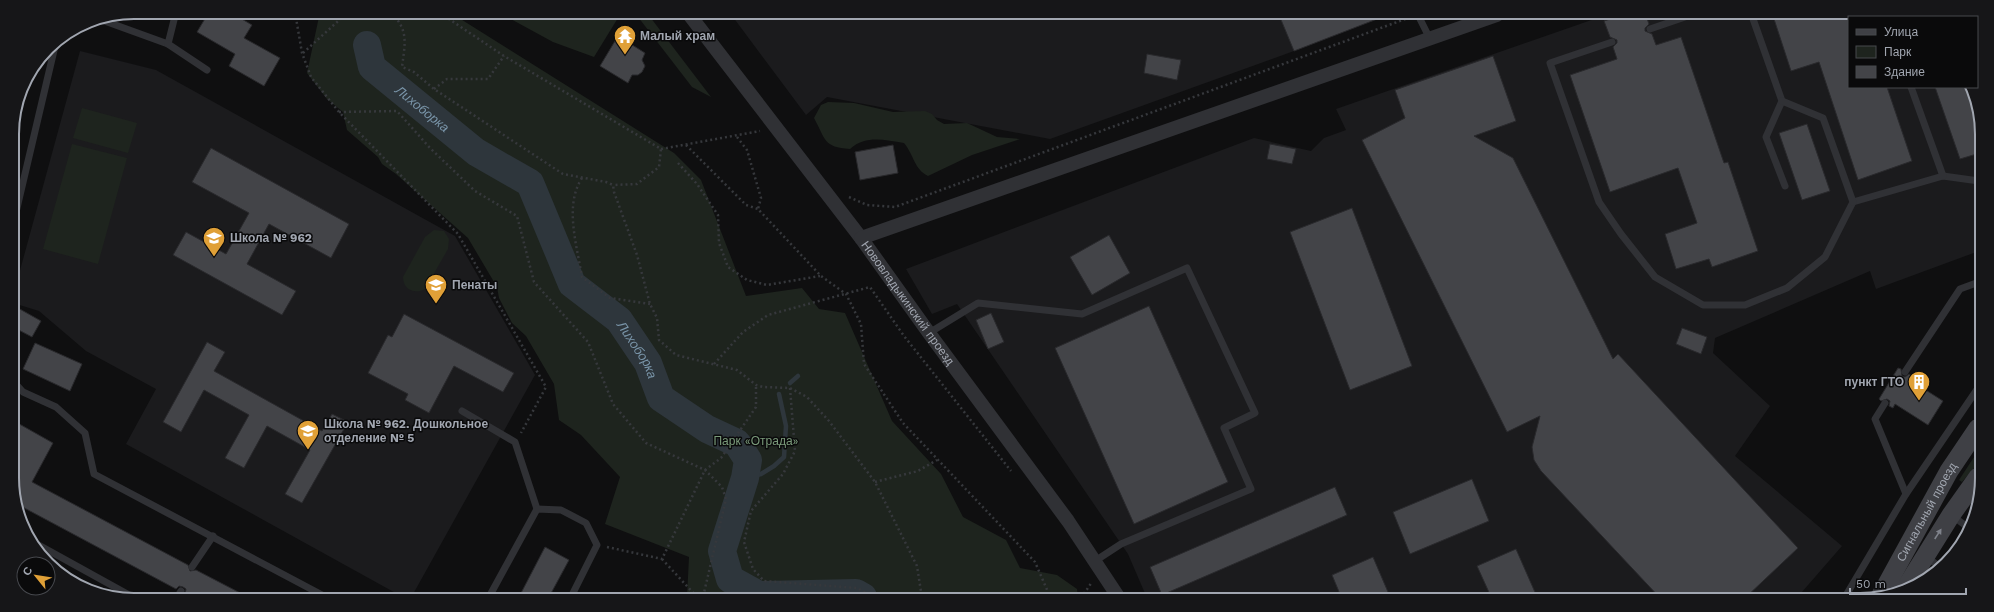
<svg xmlns="http://www.w3.org/2000/svg" width="1994" height="612" viewBox="0 0 1994 612" font-family="'Work Sans',sans-serif">
<style>
.built{fill:#1b1b1d}
.green{fill:#1e241e}
.lines{fill:none;stroke-linecap:round;stroke-linejoin:round}
.stream{stroke:#2e363c;stroke-width:4.5}
.river{stroke:#2e363c;stroke-width:28}
.building{fill:#434448;stroke:#29292c}
.path{stroke:#36383c;stroke-width:2.5;stroke-dasharray:2 3;stroke-linecap:butt}
.service{stroke:#303135;stroke-width:7}
.minor{stroke:#303135;stroke-width:14}
.secondary{stroke:#3f4045;stroke-width:19}
.oneway{fill:#7f828b}
.labels{text-anchor:middle;dominant-baseline:central;stroke-width:3;stroke-linejoin:round;paint-order:stroke}
.poi-label{font-size:12px;font-weight:bold;fill:#a1a6b0;stroke:#0a0a0b;text-anchor:start}
.street-label{font-size:12px;fill:#a1a6b0;stroke:#0a0a0b}
.park-label{font-size:12px;fill:#7a9a7a;stroke:#0a0a0b}
.water-label{font-size:13px;font-style:italic;fill:#7a95a9;stroke:#0a0a0b}
.rim{fill:none;stroke:#a1a6b0;stroke-width:2}
</style>
<rect width="100%" height="100%" fill="#0f0f10"/>
<g class="built">
<path d="M730,13L1386,15L1294,51L1050,139L827,97L806,115Z"/>
<path d="M1603,16H1892L1894,17H1849V87H1968L1980,110L1979,251L1876,289L1870,271L1715,338L1713,353L1770,406L1735,456L1842,546L1795,600L1147,598L1128,554L957,304L932,314L906,269L1254,138L1311,151L1324,138L1346,130L1336,109Z"/>
<path d="M80,51L156,70L455,236L535,375L412,596H401L126,444L156,389L86,351L39,311L13,303V296Z"/>
</g>
<g class="green">
<path d="M320,12L451,13L674,153L701,180L746,296L802,288L819,309L845,313L892,421L941,474L963,517L1006,540L1020,568L1057,575L1077,589L1078,598L687,597L689,557L605,524L620,477L581,435L559,420L554,384L526,336L512,323L499,298L497,287L468,238L396,174L382,164L378,157L347,130L343,112L327,99L307,73Z"/>
<path d="M500,13H621L594,57L553,42Z"/>
<path d="M635,13H647L711,97L692,87Z"/>
<path d="M828,102L854,103L893,112L925,111L932,114L937,120L944,124L967,123L997,137L1020,139L972,155L928,176C914,169 914,155 904,143C884,140 866,135 850,149C823,147 826,140 814,118L821,105Z"/>
<path d="M82,108L137,123L128,153L73,138Z"/>
<path d="M72,144L127,158L98,264L43,249Z"/>
<path d="M434,230L444,231L449,239L448,249L425,289C414,295 403,289 403,277L425,237Z"/>
<path d="M1978,451V463L1962,482L1959,480Z"/>
</g>
<g class="lines">
<g class="stream">
<path d="M790,383L798,376"/>
<path d="M745,478L761,474L774,466L784,457L786,426L779,394"/>
</g>
<path class="river" id="s1" d="M367,45L372,67L476,152L530,183L572,284L619,320L648,363L661,398L707,429L737,443L748,460L745,478L722,551L730,579L759,595L856,593L863,597"/>
</g>
<g class="building">
<path d="M209,12H230L252,25L244,38L280,58L264,86L229,66L235,54L197,32Z"/>
<path d="M1279,15H1384L1385,16L1294,51Z"/>
<path d="M1620,16H1646L1649,24L1645,28V31L1652,34L1656,45L1681,37L1724,163L1728,162L1758,251L1712,267L1709,259L1676,269L1665,234L1697,223L1678,168L1610,192L1570,75L1617,59L1613,47L1617,43V40L1610,37L1604,21Z"/>
<path d="M1773,16H1849V87H1887L1912,161L1858,180L1819,62L1791,71Z"/>
<path d="M618,36L645,53L642,60L645,66L642,72L638,75H632L628,83L600,66Z"/>
<path d="M1147,54L1181,60L1177,80L1144,73Z"/>
<path d="M1493,56L1516,121L1474,136L1513,158L1613,359L1618,354L1798,548L1744,599H1661L1541,471L1534,460L1532,447L1540,416L1507,432L1362,140L1405,118L1395,90Z"/>
<path d="M1935,87H1968L1980,110V153L1960,159Z"/>
<path d="M1807,124L1830,191L1802,200L1779,133Z"/>
<path d="M1270,144L1296,149L1292,164L1267,159Z"/>
<path d="M893,145L898,173L860,180L855,152Z"/>
<path d="M211,148L349,224L331,258L269,224L247,264L296,291L282,315L173,255L186,232L226,254L249,213L192,182Z"/>
<path d="M1352,208L1412,366L1350,390L1290,232Z"/>
<path d="M1109,235L1130,273L1092,295L1070,257Z"/>
<path d="M1149,306L1228,482L1134,524L1055,348Z"/>
<path d="M18,308L41,321L32,337L13,327V316Z"/>
<path d="M991,313L1004,342L988,349L976,320Z"/>
<path d="M404,314L514,373L503,392L454,366L429,413L405,400L408,394L368,373L388,335L392,337Z"/>
<path d="M1682,328L1707,337L1701,354L1676,344Z"/>
<path d="M207,342L225,352L214,371L322,431L332,414L348,422L302,503L285,494L310,450L267,426L244,468L225,458L249,415L204,390L181,432L163,422Z"/>
<path d="M35,343L82,364L70,391L23,369Z"/>
<path d="M1898,368L1901,369L1902,376L1905,377L1909,374L1912,376L1910,380L1943,401L1928,425L1895,404L1893,408L1889,406L1890,401L1887,399L1881,401L1879,399Z"/>
<path d="M14,421L53,443L32,482L188,565L190,571L196,570L246,596H189L185,594L186,589L183,587L179,586L176,589L15,503Z"/>
<path d="M1472,479L1489,521L1410,554L1393,512Z"/>
<path d="M1335,487L1347,515L1162,595L1150,567Z"/>
<path d="M545,547L569,560L549,597H519Z"/>
<path d="M1516,549L1538,599H1492L1477,566Z"/>
<path d="M1373,557L1391,599H1342L1332,575Z"/>
</g>
<g class="lines">
<g class="path">
<path d="M295,12L302,53L311,77L339,112L458,234L546,387L521,433"/>
<path d="M391,13C409,30 405,43 402,67L414,72L434,89L563,174L606,182L613,185L614,192L637,255L650,304L657,318L659,340L676,355L737,370L756,385L763,387L790,388L807,397L829,421L875,482L917,566L922,598"/>
<path d="M440,13L504,56L661,149L659,167L637,184L613,185"/>
<path d="M303,53L347,13"/>
<path d="M434,89L447,79H488L504,56"/>
<path d="M339,112L397,111L430,148L475,191L517,216L534,282L588,342L613,404L646,443L705,470L722,487L726,499L703,597"/>
<path d="M737,137L747,150L761,198L758,209L821,276L846,294L861,324L864,364L903,423L1035,562L1048,592L1047,598"/>
<path d="M686,145L746,205L758,209"/>
<path d="M661,149L760,131"/>
<path d="M678,163L697,184L718,215L719,243L728,267L747,280L767,285L820,276"/>
<path d="M582,178C564,205 577,246 582,277L610,298L650,304"/>
<path d="M849,197L867,205L895,207L1408,18"/>
<path d="M714,364L743,332L768,315L870,287L904,336L1011,471"/>
<path d="M790,388L795,451L783,474L751,511L744,542L753,569L764,581L857,588L876,598"/>
<path d="M875,482L918,471L937,460"/>
<path d="M607,547L662,559L705,470L721,458L756,407V385"/>
<path d="M662,559L697,597"/>
<path d="M1081,598L1092,582"/>
</g>
<g class="service">
<path d="M1418,15L1430,39"/>
<path d="M1752,16L1782,101L1766,137L1785,186"/>
<path d="M1886,16V17"/>
<path d="M99,19L168,44L176,12"/>
<path d="M1650,29L1688,16"/>
<path d="M1612,42L1550,63L1599,202L1621,234L1655,277L1703,305H1745L1787,288L1825,257L1853,202L1943,176L1979,181"/>
<path d="M168,44L207,70"/>
<path d="M1911,87L1943,176"/>
<path d="M1782,101L1823,118L1853,202"/>
<path d="M13,225L56,42"/>
<path d="M929,333L978,303L1082,314L1187,268L1255,413L1224,428L1251,489L1121,544L1095,561"/>
<path d="M1905,372L1960,289L1979,282"/>
<path d="M14,382L23,392L56,407L85,433L94,474L324,596"/>
<path d="M462,411L515,442L537,509"/>
<path d="M1906,494L1978,388"/>
<path d="M1951,515L1969,528"/>
<path d="M35,543L131,596"/>
<path d="M1927,557L1941,568"/>
<path d="M192,567L213,536"/>
<path d="M178,596L181,591"/>
<path d="M489,597L537,509L561,510L586,523L597,545L571,597"/>
<path d="M1848,600L1845,597L1906,494L1875,419L1885,403"/>
</g>
<g class="minor">
<path id="s2" d="M688,13L861,238L929,333L1068,521L1119,598"/>
<path d="M861,238L1497,15"/>
</g>
<g class="secondary">
<path d="M1903,592L1951,515L1978,477"/>
<path id="s3" d="M1880,597L1949,471L1978,428"/>
</g>
</g>
<defs><path id="oneway-solid" d="M-6-.8H1V-3.2L6.5 0L1 3.2V.8H-6Z"/></defs>
<use class="oneway" href="#oneway-solid" transform="translate(1938 534) rotate(-57)"/>
<defs>
<g id="temple-pin" transform="scale(1.15)"><path d="M0 17L-7.5 6A9.5 9.5 0 1 1 7.5 6Z" fill="#e0a037" stroke="#0a0a0b"/><path d="M0-6L5-2H3V0L6.5 2.5H4V6H1.5V3h-3V6H-4V2.5H-6.5L-3 0V-2H-5Z" fill="#fff"/></g>
<g id="school-pin" transform="scale(1.15)"><path d="M0 17L-7.5 6A9.5 9.5 0 1 1 7.5 6Z" fill="#e0a037" stroke="#0a0a0b"/><path d="M0-5L7-2L0 1L-7-2ZM-4 1L0 2.5L4 1V4Q0 6-4 4Z" fill="#fff"/></g>
<g id="building-pin" transform="scale(1.15)"><path d="M0 17L-7.5 6A9.5 9.5 0 1 1 7.5 6Z" fill="#e0a037" stroke="#0a0a0b"/><path d="M-4-6H4V6H1V3H-1V6H-4ZM-2.5-4.3h1.7v1.8h-1.7ZM.8-4.3h1.7v1.8H.8ZM-2.5-1h1.7V.8h-1.7ZM.8-1h1.7V.8H.8Z" fill="#fff"/></g>
</defs>
<g fill-rule="evenodd">
<use href="#temple-pin" x="625" y="36"/>
<use href="#school-pin" x="214" y="238"/>
<use href="#school-pin" x="436" y="285"/>
<use href="#building-pin" x="1919" y="382"/>
<use href="#school-pin" x="308" y="431"/>
</g>
<g class="labels">
<g class="poi-label">
<text x="640" y="36">Малый храм</text>
<text x="230" y="238">Школа № 962</text>
<text x="452" y="285">Пенаты</text>
<text x="1904" y="382" text-anchor="end">пункт ГТО</text>
<text x="324" y="424">Школа № 962. Дошкольное<tspan x="324" dy="14">отделение № 5</tspan></text>
</g>
<g class="street-label">
<text stroke="none"><textPath href="#s2" startOffset="364">Нововладыкинский проезд</textPath></text>
<text stroke="none"><textPath href="#s3" startOffset="97">Сигнальный проезд</textPath></text>
</g>
<g class="park-label">
<text x="756" y="441">Парк «Отрада»</text>
</g>
<g class="water-label">
<text stroke="none"><textPath href="#s1" startOffset="88">Лихоборка</textPath></text>
<text stroke="none"><textPath href="#s1" startOffset="423">Лихоборка</textPath></text>
</g>
</g>
<path d="M0 0H1994V612H0ZM134 19H1860A115 115 0 0 1 1975 134V478A115 115 0 0 1 1860 593H134A115 115 0 0 1 19 478V134A115 115 0 0 1 134 19Z" fill="#161618" fill-rule="evenodd"/>
<path class="rim" d="M134 19H1860A115 115 0 0 1 1975 134V478A115 115 0 0 1 1860 593H134A115 115 0 0 1 19 478V134A115 115 0 0 1 134 19Z"/>
<rect x="1848" y="16" width="130" height="72" fill="#0a0a0b" stroke="#46484d"/>
<rect x="1856" y="29" width="20" height="6" fill="#3f4045" stroke="#46484d"/>
<text x="1884" y="36" font-size="12" fill="#a1a6b0">Улица</text>
<rect x="1856" y="46" width="20" height="12" fill="#1e241e" stroke="#46484d"/>
<text x="1884" y="56" font-size="12" fill="#a1a6b0">Парк</text>
<rect x="1856" y="66" width="20" height="12" fill="#434448" stroke="#46484d"/>
<text x="1884" y="76" font-size="12" fill="#a1a6b0">Здание</text>
<g transform="translate(36 576) rotate(300)"><circle r="19" fill="#0a0a0b" stroke="#46484d"/>
<path d="M0-3L7 15L0 10L-7 15Z" fill="#e0a037"/>
<text y="-6" font-size="11" font-weight="bold" text-anchor="middle" fill="#a1a6b0">С</text>
</g>
<path d="M1850 588v6h116v-6" fill="none" stroke="#a1a6b0" stroke-width="2"/>
<text x="1856" y="588" font-size="12" fill="#a1a6b0" stroke="#0a0a0b" stroke-width="3" paint-order="stroke">50 m</text>
</svg>
